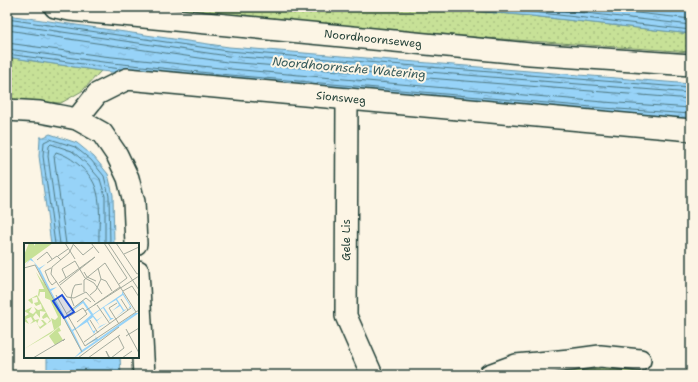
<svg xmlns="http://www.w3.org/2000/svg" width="698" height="382" viewBox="0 0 698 382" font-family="'Shantell Sans',sans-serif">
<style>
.grass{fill:url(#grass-dots);stroke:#738f66}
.water{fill:url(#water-ripples);stroke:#6797aa}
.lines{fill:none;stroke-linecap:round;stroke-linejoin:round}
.shore{stroke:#4f7982;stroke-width:1}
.minor-casing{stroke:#1f3d34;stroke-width:24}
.minor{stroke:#fcf5e5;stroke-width:21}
.labels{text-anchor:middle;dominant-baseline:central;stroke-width:4;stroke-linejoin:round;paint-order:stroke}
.street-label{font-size:11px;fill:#1f3d34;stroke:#fcf5e5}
.water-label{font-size:12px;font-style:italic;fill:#375b5b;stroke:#fcf5e5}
.inset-road{fill:none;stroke:#a4ab9e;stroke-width:1}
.view{fill:#1d4ed8;fill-opacity:0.15;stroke:#1d4ed8;stroke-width:2}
.inset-edge{fill:none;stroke:#1f3d34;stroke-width:2}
</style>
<defs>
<pattern id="grass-dots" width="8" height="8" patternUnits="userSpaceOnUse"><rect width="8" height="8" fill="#c7e197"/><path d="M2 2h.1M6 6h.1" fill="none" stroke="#aac283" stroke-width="1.8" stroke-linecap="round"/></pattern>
<pattern id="water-ripples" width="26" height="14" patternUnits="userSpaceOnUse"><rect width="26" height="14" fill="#97d3f8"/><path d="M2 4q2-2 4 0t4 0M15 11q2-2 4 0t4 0" fill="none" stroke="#82b6d5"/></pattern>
</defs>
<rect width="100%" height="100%" fill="#fcf5e5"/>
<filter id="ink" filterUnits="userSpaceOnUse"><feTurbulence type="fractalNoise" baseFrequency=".025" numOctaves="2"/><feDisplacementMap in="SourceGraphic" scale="8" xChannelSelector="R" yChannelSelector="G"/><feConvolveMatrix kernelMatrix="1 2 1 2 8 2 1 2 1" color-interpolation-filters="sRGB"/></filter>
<g filter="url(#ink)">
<g class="grass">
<path d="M134,7H429L531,16L691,34V52L486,38Z"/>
<path d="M7,57L101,71L82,91L61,103L7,100Z"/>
<path d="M602,368L664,375H545Z"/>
</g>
<g class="water">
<path d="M429,7H691V34L531,16Z"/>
<path d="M7,15L229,47L691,84V123L219,83L101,71L7,57Z"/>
<path d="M50,134L77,143L94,157L108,174L113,195L114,244H51L39,156L40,137H44Z"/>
<path d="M47,357H120L121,375H47Z"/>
</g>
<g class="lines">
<g class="shore">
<path d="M475,7L532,12L691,30"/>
<path d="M533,7L691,25"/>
<path d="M583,7L691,19"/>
<path d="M7,19L228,51L691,88"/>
<path d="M7,24L228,56L691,93"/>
<path d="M7,30L227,62L691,99"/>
<path d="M7,43L103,56L220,68L603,102L691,108"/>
<path d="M7,49L103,62L219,74L603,108L691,114"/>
<path d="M7,54L121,69"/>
<path d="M55,244L43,156L44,142L50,139L75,147L91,160L104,176L109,196L110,244"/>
<path d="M60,244L48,156L49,146L51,144L72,151L87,164L100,179L105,196V244"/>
<path d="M66,244L54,156L56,152C66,155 72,159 80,166C106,187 98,215 99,244"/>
</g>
<g class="minor-casing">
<g id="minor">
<path d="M55,7L70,10L530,54L691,65"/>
<path d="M347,99L346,316L372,375"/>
<path d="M7,110L40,112L77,119L102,133L117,155L128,178L134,202L136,244"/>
<path d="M77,119L97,94L127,79L691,130"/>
<path d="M138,271L144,375"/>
<path d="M489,375L516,365L570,360L600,356L640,360"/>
</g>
</g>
<use href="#minor" class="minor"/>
</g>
</g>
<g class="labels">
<g class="street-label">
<text transform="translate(373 39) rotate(6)">Noordhoornseweg</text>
<text transform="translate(341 98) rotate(6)">Sionsweg</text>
<text transform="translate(346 240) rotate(-90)">Gele Lis</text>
</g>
<g class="water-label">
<text transform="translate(349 68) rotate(5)">Noordhoornsche Watering</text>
</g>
</g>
<g transform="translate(24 243)">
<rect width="115" height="115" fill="#fcf5e5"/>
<path d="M5,0H10V3L14,5L10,3L12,0H29L0,21V12ZM14,28L39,73L32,62L37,72V82L26,91L0,106L30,87L27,75L31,77L34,74L26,57L21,55V49H16L15,54L14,52L15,46H20L12,29L20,41ZM13,52L27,78L16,86L12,78L6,81L9,78L7,74L2,76L5,81L0,78V74L5,71L0,68L8,64L5,69L9,71L12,68L10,64L14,67L18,66L17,61L12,63L10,60L14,59L13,54L8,55L9,60L8,61L4,57ZM16,68L22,69L18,74L19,76L23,74L26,77L23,81L19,77H17L20,81L16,84L13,81L15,76L11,77L9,74L12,70L16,75ZM35,84L37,88L34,89L39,97L31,102L25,93Z" fill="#c7e197" fill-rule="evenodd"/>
<path d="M7,15L15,25L22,21L16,26L26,46L33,44L27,48L48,87L51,85L49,82L51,80L49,82L52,85L67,72L59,60L43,72L59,57L69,71L98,51V48L111,70H115L50,115L57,108L10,19L6,17L0,24ZM99,52L106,63L104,66L107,64L111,70L74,96L71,93L72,95L61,102L73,97L58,107L49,88L63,79L70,91L72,87L69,88L64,78L69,74L76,83L73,86L83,80L76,83L73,78L79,73L73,77L69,72L79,65L86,76L85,78L90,75H87L80,64L92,57L95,62L88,68L96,63L99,68L92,74L103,66L100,67L93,56Z" fill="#97d3f8" fill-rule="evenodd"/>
<path class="inset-road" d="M41,0L51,16M50,0L45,10L28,24L27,31L43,54L50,55L62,49L71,59M67,0L75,10M80,0L103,35L95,41M84,0L115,47M92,0L113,31L115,30M50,2L59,12L69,4M100,11L115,4M34,13L44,6M13,17L23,9L28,16M23,20L33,13L37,17M0,25L11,22L58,109M27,25L21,28L25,38L28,42L33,38M60,29L63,34L72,38M42,35L38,26L51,18L61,35L70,40L78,51M77,36L82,38L88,48M35,40L71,14L36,42M99,48L108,43L115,54M60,49V37L81,20L112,69M32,52L61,103L115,67M66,52L72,47L77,36L74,25M97,56L104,67M93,60L85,65L95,81M70,62L96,44M73,62L86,81M50,63L47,55L49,46L51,42L58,41M61,68L115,33M42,71L62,55L67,59M44,74L59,65L63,71L53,79M66,77L74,90M102,86L115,110M102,93L115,85M60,99L107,65M9,115L41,96L39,98M54,115L95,84M64,115L96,92M85,115L82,108L86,115M87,115L100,105L94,93M98,115L108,108"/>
<path class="view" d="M38,52L50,69L40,75L29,58Z"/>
<rect width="115" height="115" class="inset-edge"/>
</g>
<rect width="698" height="382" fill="none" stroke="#fcf5e5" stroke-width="24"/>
<rect x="12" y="12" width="674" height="358" fill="none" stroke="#1f3d34" stroke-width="1.5" filter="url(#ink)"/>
</svg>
